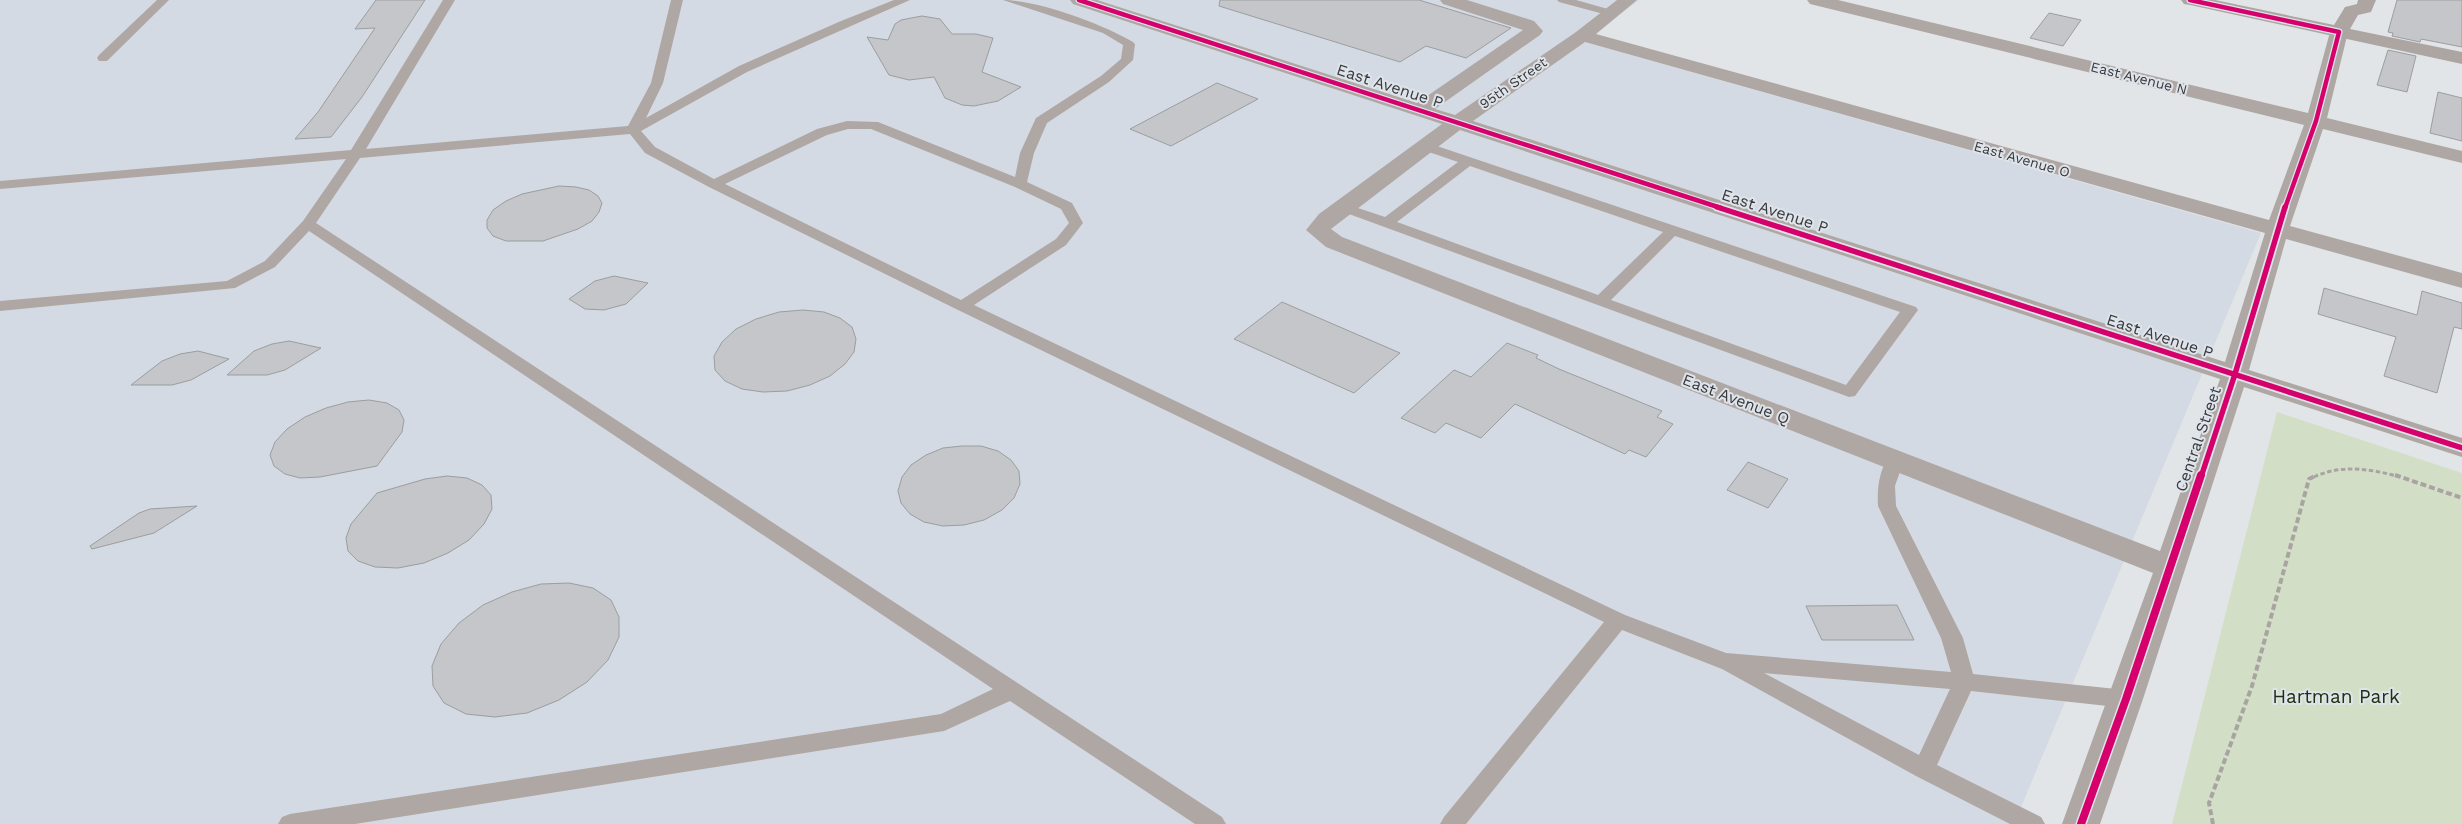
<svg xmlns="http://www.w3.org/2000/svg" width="2462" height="824" viewBox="0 0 2462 824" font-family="'Work Sans',sans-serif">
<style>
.built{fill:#d4dae3}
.green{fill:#d2dfc6}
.building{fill:#c4c6c9;stroke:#9b9ea0}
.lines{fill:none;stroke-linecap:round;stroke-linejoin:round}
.path-far1{stroke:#a9a4a2;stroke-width:3;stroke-dasharray:4.5 2.5;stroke-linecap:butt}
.path{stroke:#a9a4a2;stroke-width:4;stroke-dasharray:6 3;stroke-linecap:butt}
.lane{fill:#afa7a3;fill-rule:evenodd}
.street{fill:#afa7a3;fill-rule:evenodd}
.secondary{fill:#ada5a2;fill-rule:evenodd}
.cycleway-far2-casing{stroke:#dfe4eb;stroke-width:7}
.cycleway-far1-casing{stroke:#dfe4eb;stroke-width:9}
.cycleway-casing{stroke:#dfe4eb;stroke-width:11}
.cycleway-far2{stroke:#d6006c;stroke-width:4.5}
.cycleway-far1{stroke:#d6006c;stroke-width:5.5}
.cycleway{stroke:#d6006c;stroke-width:8}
.labels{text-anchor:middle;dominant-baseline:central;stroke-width:4;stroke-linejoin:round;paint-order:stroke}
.far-street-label{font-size:14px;fill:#383a3d;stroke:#dfe4eb}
.street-label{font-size:16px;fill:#383a3d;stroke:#dfe4eb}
.near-park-label{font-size:19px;fill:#233010;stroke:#dfe4eb}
</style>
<rect width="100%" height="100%" fill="#e2e5e8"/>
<path class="built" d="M0,0H1639L1585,42L2261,233L2014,824H0Z"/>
<path class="green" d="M2277,412L2462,473V824H2172Z"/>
<g class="building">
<path d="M376,0H425L362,97L331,137L295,139L318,112L375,28L355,29Z"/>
<path d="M1220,0H1419L1511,28L1466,58L1426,46L1400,62L1219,6Z"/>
<path d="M2397,0H2462V47L2421,39L2420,42L2392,36L2393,33L2388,32Z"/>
<path d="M2049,13L2081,20L2063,46L2030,38Z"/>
<path d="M922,16L940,19L952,34H976L993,38L982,72L1021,87L998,101L974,106L962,105L945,98L934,77L909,80L889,75L867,37L888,40L895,24L901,20Z"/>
<path d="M2388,50L2416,56L2407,92L2377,85Z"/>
<path d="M1217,83L1258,99L1171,146L1130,129Z"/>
<path d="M2438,92L2462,98V141L2430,133Z"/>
<path d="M559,186L576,187L589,190L598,196L602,203L599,212L592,221L578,229L543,241H506L493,236L487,228V220L493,210L506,201L522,194Z"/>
<path d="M614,276L648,283L626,304L604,310L585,309L569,299L595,281Z"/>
<path d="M2324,288L2417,315L2422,291L2462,303V329L2454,327L2437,393L2384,376L2396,337L2318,314Z"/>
<path d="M1282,302L1400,353L1354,393L1234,339Z"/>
<path d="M803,310L824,312L840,318L852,327L856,339L854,352L845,364L830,376L810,385L787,391L763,392L742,389L725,381L715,370L714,356L722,342L736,329L756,319L779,312Z"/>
<path d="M289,341L321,348L285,370L267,375H227L254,351L272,344Z"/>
<path d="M1507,343L1538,355L1536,358L1559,369L1662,411L1657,417L1673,424L1646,457L1629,450L1625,454L1515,404L1481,438L1446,423L1435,433L1401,418L1454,370L1471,377Z"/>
<path d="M198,351L229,359L191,380L172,385H131L162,361L180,354Z"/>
<path d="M369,400L387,403L399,410L404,420L402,432L377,466L320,477L300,478L285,474L274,466L270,455L275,442L287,429L305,417L326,408L348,402Z"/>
<path d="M962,446H981L998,451L1011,460L1019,471L1020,484L1014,498L1002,510L984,520L964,525L943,526L924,522L910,514L901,503L898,491L902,477L911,465L926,455L943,448Z"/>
<path d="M1748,462L1788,479L1768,508L1727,490Z"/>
<path d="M447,476L467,478L482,485L491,495L492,509L484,524L469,540L448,553L424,563L398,568L375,567L358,561L348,551L346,538L351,524L377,493L425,479Z"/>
<path d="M197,506L154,533L92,549L90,546L139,513L150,509Z"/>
<path d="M569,583L593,588L611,600L619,617V637L608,660L587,682L559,700L527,713L495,717L466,714L444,703L433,686L432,666L441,644L459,623L483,605L512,592L541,584Z"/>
<path d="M1897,605L1914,640H1822L1806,606Z"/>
</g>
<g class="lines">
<path class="path-far1" d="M2314,477C2341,464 2372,469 2400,477"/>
<g class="path">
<path d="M2395,475L2462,498"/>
<path d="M2213,824L2209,803L2252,686L2309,479L2317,475"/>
</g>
<g class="lane">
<path d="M157,0H169L107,61H99L97,58L99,55Z"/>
<path d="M443,0H455L366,149L628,126L651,83L671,0H683L663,83L646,118L739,66L841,21L894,0H910L747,72L641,131L655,147L714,179L817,129L847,121L878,122L1015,177L1020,153L1036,118L1101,76L1121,59L1123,45L1103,33L1003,0C1038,0 1103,24 1133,42L1135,44L1133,60L1109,82L1047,123L1034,153L1027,182L1072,203L1083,223L1066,245L974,305L1625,615L1726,653L1951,672L1941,638L1878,506C1877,488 1879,471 1889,456L1895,454L1901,456L1904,460L1895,486L1896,506L1963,638L1973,674L2126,690L2134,693L2137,699L2134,705L2126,708L1971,691L1937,765L2041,817L2045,824H2010L1916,776L1722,669L1622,630L1466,824H1440L1444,817L1604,622L956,309L709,187L645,153L630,134L360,158L316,223L1222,817L1226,824H1195L1010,701L944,731L355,824H278L282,817L290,814L941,714L993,689L309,231L275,267L235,288L0,311V301L227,281L265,261L303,221L346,159L0,189V181L351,150ZM848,129H871L1015,187L1061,209L1069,223L1056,239L961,300L725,184L827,135ZM1764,673L1950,689L1919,755Z"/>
<path d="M1557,0H1576L1615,11L1617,13L1611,16L1559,2Z"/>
<path d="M1425,142L1916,307L1918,310L1855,396L1849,397L1338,210L1336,207L1338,204L1343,203L1385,217L1458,162L1420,149L1418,146L1420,143ZM1470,166L1663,232L1598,295L1397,222ZM1675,236L1900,312L1846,385L1611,300Z"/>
</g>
<path class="street" d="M1070,0H1097L1417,103L1523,30L1443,4L1440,0H1467L1534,21L1543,31L1540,35L1435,109L1455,115L1576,32L1617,0H1637L1596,34L2269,220L2304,125L1810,4L1807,0H1838L2308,113L2330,32L2333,28H2345L2348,32L2327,118L2462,151V163L2323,129L2290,226L2462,273V288L2286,239L2249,370L2462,438V457L2244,387L2143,699L2100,824H2062L2153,573L1326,247L1306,230L1319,214L1442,124L1073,4ZM1585,42L2265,233L2225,362L1473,121ZM1460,130L2220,379L2160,551L1342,237L1331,229Z"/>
<path class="secondary" d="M2181,0H2215L2334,25L2345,7L2357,4L2358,0H2376L2371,12L2358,15L2350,29L2462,52V64L2190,5L2184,4Z"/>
<g class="cycleway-far2-casing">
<g id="cycleway-far2">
<path d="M1079,0L1721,208"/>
<path d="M2190,0L2339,32L2316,121L2285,208"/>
</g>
</g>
<g class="cycleway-far1-casing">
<g id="cycleway-far1">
<path d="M1717,207L2462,448"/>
<path d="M2201,477L2235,374L2285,207"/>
</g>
</g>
<g class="cycleway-casing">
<path id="cycleway" d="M2081,824L2126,699L2201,475"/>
</g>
<use href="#cycleway-far2" class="cycleway-far2"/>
<use href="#cycleway-far1" class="cycleway-far1"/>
<use href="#cycleway" class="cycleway"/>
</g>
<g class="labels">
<g class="far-street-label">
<text transform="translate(2139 78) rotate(14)">East Avenue N</text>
<text transform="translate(1513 83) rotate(-35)">95th Street</text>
<text transform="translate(2022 159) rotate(16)">East Avenue O</text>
</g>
<g class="street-label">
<text transform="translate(1390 86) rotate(18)">East Avenue P</text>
<text transform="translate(1775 211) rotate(18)">East Avenue P</text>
<text transform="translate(2160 336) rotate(18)">East Avenue P</text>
<text transform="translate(1736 399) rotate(21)">East Avenue Q</text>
<text transform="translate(2198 439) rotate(-71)">Central Street</text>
</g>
<g class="near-park-label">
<text x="2336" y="696">Hartman Park</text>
</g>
</g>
</svg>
